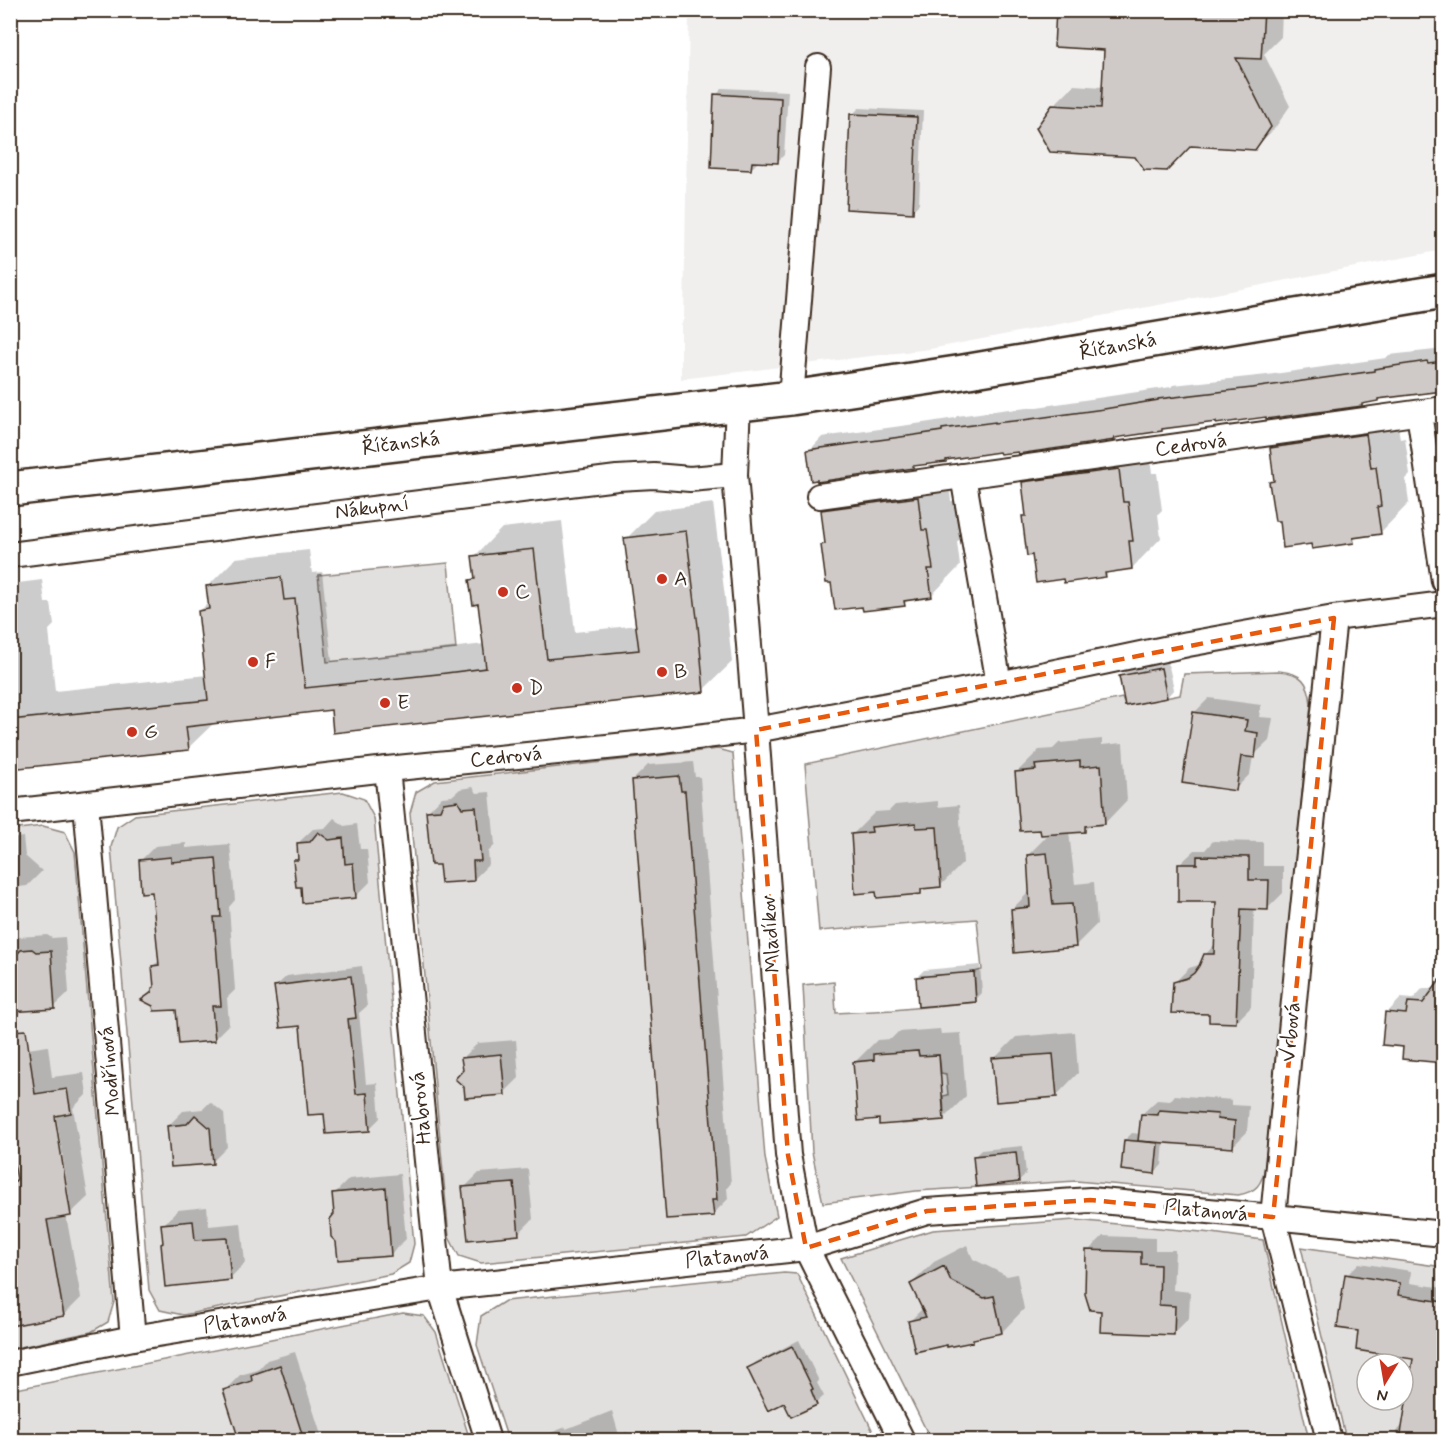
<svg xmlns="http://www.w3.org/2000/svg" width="1454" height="1451" viewBox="0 0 1454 1451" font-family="Mynerve,sans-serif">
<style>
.built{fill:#f1efee}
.green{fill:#e2e0de;stroke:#8e857e;stroke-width:1.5;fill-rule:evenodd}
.shadow{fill:#0003;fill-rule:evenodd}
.building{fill:#cfcac7;stroke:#3b2a1e;stroke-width:1.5}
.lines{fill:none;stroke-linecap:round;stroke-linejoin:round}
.minor-casing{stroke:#3b2a1e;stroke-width:28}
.secondary-casing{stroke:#3b2a1e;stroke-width:38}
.minor{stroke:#fff;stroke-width:24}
.secondary{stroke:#fff;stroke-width:33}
.marked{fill:none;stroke:#e8590c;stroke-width:4.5;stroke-dasharray:12 8;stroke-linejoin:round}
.poi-dot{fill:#c8321e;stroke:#fff;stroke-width:2}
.labels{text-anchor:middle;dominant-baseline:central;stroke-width:4.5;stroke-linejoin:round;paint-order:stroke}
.street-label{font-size:21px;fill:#3b2a1e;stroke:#fff}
.poi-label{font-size:21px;fill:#3b2a1e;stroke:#fff;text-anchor:start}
</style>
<rect width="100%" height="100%" fill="#fff"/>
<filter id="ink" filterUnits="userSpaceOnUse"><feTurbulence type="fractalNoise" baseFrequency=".0167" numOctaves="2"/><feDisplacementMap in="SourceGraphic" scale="12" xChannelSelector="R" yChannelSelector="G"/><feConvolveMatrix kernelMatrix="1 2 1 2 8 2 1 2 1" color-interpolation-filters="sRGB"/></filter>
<g filter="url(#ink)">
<path class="built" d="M689,11H1443V250L930,349L681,379V325L684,318Z"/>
<g class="green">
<path d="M448,563L456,649L327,662L318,575Z"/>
<path d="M1279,671C1301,673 1309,681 1311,704L1265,1166C1262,1185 1256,1192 1238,1195L1076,1181L916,1191L823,1203L812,1152L803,985L834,982L836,1013L893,1010L976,1002L974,972L982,970L977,919L819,931L805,764L1122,698L1125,706L1180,695L1184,674ZM918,1051L919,1056L939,1055L941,1073L946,1074L948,1095L943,1096L944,1114L923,1116L924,1122L902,1124L896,1053Z"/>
<path d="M718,749L733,753L765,1158L777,1216L746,1237L481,1263L459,1256L449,1237L410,813L416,792L435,781Z"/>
<path d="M343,792L364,799L374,818L414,1244L409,1263L391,1274L183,1315L160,1310L149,1290L111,847L117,827L135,815Z"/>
<path d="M43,826L65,832L75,852L114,1302L108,1322L91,1332L11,1349L10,830Z"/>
<path d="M1075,1220L1212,1233L1263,1240L1309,1440H931L841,1258L933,1230Z"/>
<path d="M1301,1247L1443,1267V1440H1346ZM1367,1364H1403V1400H1367Z"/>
<path d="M784,1273L797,1274L877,1440H508L477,1345L481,1316L505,1301Z"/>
<path d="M403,1313L424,1316L436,1332L470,1440H11V1390Z"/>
</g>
<g class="shadow">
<path d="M1058,10H1282L1281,37L1264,54L1290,106L1275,128L1255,148L1191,145L1136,156L1053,106L1074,85L1103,87L1106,49Z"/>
<path d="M723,88L788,91L784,155L777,162H758L751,169L716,95Z"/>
<path d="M859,108L923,111L919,204L912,211L852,115Z"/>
<path d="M1444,349V391L1380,397L1378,400L1364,402L1362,405L1164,427L1162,430L1116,437L1114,439L1019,450L1001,451L916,464L913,467L809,451L822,437L930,422L955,418L957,416L1009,409V410L1037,407L1171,387L1173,385L1267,375L1386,358L1389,355Z"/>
<path d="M1395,406L1400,439L1405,438L1410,475L1406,479L1409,503L1380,533L1358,536L1353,541L1312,542L1281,519L1271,482L1275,478L1271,448L1301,419Z"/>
<path d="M1148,440L1152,473H1157L1162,510L1158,514L1161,538L1132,568L1110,571L1105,576L1064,577L1033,553L1023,517L1027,513L1023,483L1053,453Z"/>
<path d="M947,468L951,501H956L961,538L957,542L960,566L931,596L910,598L904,604L863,605L832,582L823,545L826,541L822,511L852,481Z"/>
<path d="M713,503L725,597L732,662L703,690L332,709L215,722L188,748L10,768V584L42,580L45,603H51L54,625L49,630L55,691L207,675L200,611L209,602L208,586L236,558L309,550L312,573L322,572L332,661L485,644L479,603L471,580L476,575L474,557L502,528L562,521L575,632L638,625L626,539L654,511Z"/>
<path d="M1168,662L1174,689L1167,697L1120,677L1127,670Z"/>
<path d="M1209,698L1261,705L1259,717L1273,718L1269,741L1253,756L1250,774L1235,789L1194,713Z"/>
<path d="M1102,739V745L1123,743L1127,800L1105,823L1091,824L1084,831L1069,832L1075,884L1094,882L1097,924L1075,946L1012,909L1030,891L1028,855L1050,833L1017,772L1039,750L1053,749L1059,743Z"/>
<path d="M693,762L695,777H700L731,1183L727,1188L728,1199L713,1214L633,780L648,765Z"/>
<path d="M473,787L477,793L490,792L495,845L488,852L489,864L474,879L441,863L428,811L442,797L452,796L460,789Z"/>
<path d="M938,801V807L959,805L963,863L941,885L926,887L920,893L853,834L875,812L889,811L895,805Z"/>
<path d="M334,818L344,826L357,824L360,849H367L370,882L355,897L302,885L295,861L299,856L298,843L313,829L325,828Z"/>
<path d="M23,837L25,856L42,871L27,886L19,887V891L10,900V839Z"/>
<path d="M1213,841L1263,842V866H1283V893L1268,908H1254L1251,1007L1236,1022L1211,1013L1174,983L1189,968L1202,964L1205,955L1216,943L1218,901L1180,864L1195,850H1205Z"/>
<path d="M186,843V848L230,844L235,900L229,907L235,990L227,998L229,1024L214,1039L177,1008L154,1005L143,1000L155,986L153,966L160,960L153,891L140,861L155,846Z"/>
<path d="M47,935L52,938L65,937L69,993L54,1007L10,1011V946L19,937Z"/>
<path d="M980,965L982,993L975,1000L917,977L924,970Z"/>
<path d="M362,966L367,1006L359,1013L366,1084L377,1083L380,1118L369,1129L276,986L287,976Z"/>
<path d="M1444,983V1061L1404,1057L1405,1046L1387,1013L1401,998L1413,999L1423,988L1437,989Z"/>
<path d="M940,1029L941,1034L961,1033L966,1096L944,1118L855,1062L877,1040L891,1039L898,1032Z"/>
<path d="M1075,1032L1078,1073L1056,1096L994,1059L1016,1037Z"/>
<path d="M516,1040L519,1078L504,1093L464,1070L463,1058L478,1043Z"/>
<path d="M48,1046L52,1077L84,1073L87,1094L73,1108L88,1197L70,1214L66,1215L81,1298L64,1315L10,1324V1180L18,1179L21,1050ZM52,1108H55L70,1202H67Z"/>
<path d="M1175,1095L1232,1100V1105L1249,1106L1247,1132L1232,1147L1164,1141L1162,1165L1155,1172L1125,1140L1132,1133L1141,1134L1142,1114L1157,1100L1170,1101Z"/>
<path d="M210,1102L224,1113L227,1147L212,1162L168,1126L183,1111L203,1109Z"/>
<path d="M1023,1146L1026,1174L1018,1181L974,1157L981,1150Z"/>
<path d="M528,1169L533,1219L518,1234L464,1188L479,1173Z"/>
<path d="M400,1174L406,1239L391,1254L336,1215L334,1194L349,1179Z"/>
<path d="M207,1207L209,1226L241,1223L245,1263L230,1278L164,1242L163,1225L178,1210Z"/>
<path d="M1103,1236L1155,1238V1250H1175L1173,1290L1190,1292L1189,1318L1174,1333L1088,1251Z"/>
<path d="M967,1245L973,1259L1007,1276L1017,1274L1024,1309L1002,1332L975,1337L972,1340L910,1321L923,1308L911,1284L934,1262Z"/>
<path d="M1359,1263L1411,1271L1410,1283L1444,1288V1440H1396L1397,1431L1404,1424L1414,1357L1360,1330L1347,1275Z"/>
<path d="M799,1340L819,1381L817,1383L824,1396L816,1403L792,1415L785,1401L749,1369L756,1362Z"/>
<path d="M295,1352L322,1438L319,1440H273L270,1434L250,1440H241L225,1390L240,1375L258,1370L267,1360Z"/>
<path d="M11,1390L20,1435L15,1440H10Z"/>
<path d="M612,1411L619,1435L627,1432L630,1440H532L566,1427V1429Z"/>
</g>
<g class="building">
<path d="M1056,10H1264L1261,59L1236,58L1271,127L1255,150L1191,146L1167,171L1144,170L1135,157L1050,152L1036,128L1052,105L1101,108L1104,50L1054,47Z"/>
<path d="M714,94L781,98L778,163L752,162L751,170L711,168Z"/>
<path d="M850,114L917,117L913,213L846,209Z"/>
<path d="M1427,361L1428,363L1443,361V391L1378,399V401L1362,404V406L1266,419V417L1216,424V422L1162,429V431L1114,438L1115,440L1018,454V452L1000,454L999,452L972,456L946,460V462L913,466L914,468L817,482V480L811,481L807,450L915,435L942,431V429L995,422V423L1023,420L1104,409L1158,400V399L1252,388L1374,371V369Z"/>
<path d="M1366,434L1371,468L1376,467L1381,506L1377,507L1381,534L1353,538L1354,543L1312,549L1311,544L1283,548L1280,521H1275L1269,482L1274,481L1270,448Z"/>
<path d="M1119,469L1123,502H1128L1133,541H1129L1132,569L1105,573L1106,577L1064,583L1063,579L1036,583L1032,555L1027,556L1022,516H1026L1022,482Z"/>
<path d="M918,497L922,530H927L933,569H928L932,597L904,601L905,606L863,611L862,607L835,610L831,583H826L821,545L825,544L821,510Z"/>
<path d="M686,531L698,626L704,692L333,733L331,710L186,727L189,750L10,769V720L208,700L198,611L209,609L206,586L281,577L284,600L295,599L305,688L438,674L486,668L478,604L473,605L469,580L475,579L472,556L534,549L547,659L639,650L624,538Z"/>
<path d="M1161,668L1167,698L1125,706L1119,676Z"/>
<path d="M1193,712L1247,720L1245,731L1258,733L1255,758L1241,756L1236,791L1182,783Z"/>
<path d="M1080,761V767L1101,765L1105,824L1085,826V832L1041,835L1040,830L1020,831L1015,772L1036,770L1035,765Z"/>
<path d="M679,776L681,791H685L717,1200H712L714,1216L666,1219L632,780Z"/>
<path d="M458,801L462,808L476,807L481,861H473L474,881L441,883L439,865H431L426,811L440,810L443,803Z"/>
<path d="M916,823V828L937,827L941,887L921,889V894L877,898L876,892L855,894L851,834L872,832L871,827Z"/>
<path d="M318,832L329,840L343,838L345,864L353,863L356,898L302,903L301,887H296L293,860H298L297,843L310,842Z"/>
<path d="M1047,853L1053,905L1072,904L1076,947L1014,953L1011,909L1030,907L1027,855Z"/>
<path d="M1197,856L1249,857V880H1269L1268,910L1241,909L1236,1023L1209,1022V1014L1171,1013L1173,982L1187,978L1194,973L1199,966L1204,954H1214L1216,902H1178V864H1197Z"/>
<path d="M171,857V862L216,858L221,917H214L221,1006H212L215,1041L179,1044L176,1010L154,1011L153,1006L141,1000L152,992V988L154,987L152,966L159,965L152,892L141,893L139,860Z"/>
<path d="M32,949L36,952L51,951L55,1009L10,1012V955L17,954L21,950Z"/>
<path d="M974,972L976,1002L918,1007L916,977Z"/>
<path d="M351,976L356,1018L348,1019L356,1094L367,1093L370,1131L326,1134L324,1114L308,1115L300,1026L280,1028L274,986Z"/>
<path d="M1443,976V1063L1402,1059L1403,1047L1382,1045L1385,1012L1406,1014L1408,1002L1423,1003Z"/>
<path d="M26,1030L35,1094L67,1089L71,1113L55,1116L71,1216L47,1220L64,1316L10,1326V1187L17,1179L10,1143V1031Z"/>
<path d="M918,1051L919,1056L939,1055L944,1120L879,1125V1119L858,1121L853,1062L874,1060V1054Z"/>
<path d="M501,1054L505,1095L465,1098L464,1087L455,1079L463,1070L461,1058Z"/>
<path d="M1053,1054L1057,1097L996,1102L992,1058Z"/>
<path d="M1159,1110L1218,1114L1217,1119L1235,1121L1233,1148L1138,1141L1141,1114L1158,1115Z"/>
<path d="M195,1115L210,1128L213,1164L171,1167L167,1126L187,1124Z"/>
<path d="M1124,1140L1158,1143L1155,1174L1121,1170Z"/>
<path d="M1016,1152L1019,1182L976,1187L973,1156Z"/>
<path d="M514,1183L519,1235L468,1240L462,1187Z"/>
<path d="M386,1188L391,1256L338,1260L336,1242L331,1237L330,1219L334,1214L332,1193Z"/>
<path d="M193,1221L195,1240L227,1238L231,1280L165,1287L161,1244L163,1243L161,1224Z"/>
<path d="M1086,1250L1141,1252V1264L1160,1265L1159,1305L1175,1306L1174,1335L1100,1332L1101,1311L1090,1310L1085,1294Z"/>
<path d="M944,1266L951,1281L984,1298L994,1296L1002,1333L973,1339V1342L947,1347V1345L915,1352L908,1321L926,1317L910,1284Z"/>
<path d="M1345,1274L1400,1283L1398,1295L1443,1302V1440H1400L1413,1359L1356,1350L1358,1331L1337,1328Z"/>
<path d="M792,1346L813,1389L811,1390L817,1405L791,1417L784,1403L768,1411L747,1368Z"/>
<path d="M280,1365L304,1440H239L223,1390L252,1381L251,1375Z"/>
</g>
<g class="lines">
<g class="minor-casing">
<g id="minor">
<path d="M791,398L818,67"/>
<path d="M738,403L735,475L756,730L788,1155L806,1248L902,1440"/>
<path d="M1419,413L1444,581"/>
<path d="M963,476L999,684"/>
<path d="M819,496L1444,409"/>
<path d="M10,555L617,478L654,476L690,479L735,475"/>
<path d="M387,769L440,1288L488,1440"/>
<path d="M86,804L133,1338"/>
<path d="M10,812L387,769L637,744L756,730L999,684L1188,644L1334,618L1444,604"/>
<path d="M10,1363L133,1338L440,1288L806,1248L927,1211L1090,1200L1273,1217L1444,1234"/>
<path d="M1329,1440L1273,1217L1302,918L1334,618"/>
</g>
</g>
<g class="secondary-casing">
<path id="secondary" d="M10,489L791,398L957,373L1444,291"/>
</g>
<use href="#minor" class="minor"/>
<use href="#secondary" class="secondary"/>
</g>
</g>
<path class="marked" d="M1334,618L1273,1217L1090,1200L927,1211L806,1248L788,1155L756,730Z"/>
<g class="poi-dot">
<circle cx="662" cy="579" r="6"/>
<circle cx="503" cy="592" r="6"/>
<circle cx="253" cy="662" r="6"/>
<circle cx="662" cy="672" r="6"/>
<circle cx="517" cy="688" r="6"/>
<circle cx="385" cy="703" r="6"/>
<circle cx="132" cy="732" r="6"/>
</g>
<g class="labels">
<g class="street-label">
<text transform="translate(1118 346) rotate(-10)">Říčanská</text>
<text transform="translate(401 443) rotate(-7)">Říčanská</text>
<text transform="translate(1191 445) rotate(-8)">Cedrová</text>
<text transform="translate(372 508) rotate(-7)">Nákupní</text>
<text transform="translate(506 757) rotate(-6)">Cedrová</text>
<text transform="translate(771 934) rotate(-94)">Mladíkov</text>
<text transform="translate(1291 1032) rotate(-85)">Vrbová</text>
<text transform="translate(110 1071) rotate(-95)">Modřínová</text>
<text transform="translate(421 1108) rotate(-96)">Habrová</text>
<text transform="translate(1206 1211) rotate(5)">Platanová</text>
<text transform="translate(727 1257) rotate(-6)">Platanová</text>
<text transform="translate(245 1320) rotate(-9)">Platanová</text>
</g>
<g class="poi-label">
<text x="674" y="579">A</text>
<text x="515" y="592">C</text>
<text x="265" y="662">F</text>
<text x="674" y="672">B</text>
<text x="529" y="688">D</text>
<text x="397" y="703">E</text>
<text x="144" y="732">G</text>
</g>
</g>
<rect width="1454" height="1451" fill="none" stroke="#fff" stroke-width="36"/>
<rect x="18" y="18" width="1418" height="1415" fill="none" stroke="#3b2a1e" stroke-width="2" filter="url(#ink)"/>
<g transform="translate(1385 1382) rotate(191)"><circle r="28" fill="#ffffff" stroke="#b1aaa5" stroke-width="1.5"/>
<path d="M0-4.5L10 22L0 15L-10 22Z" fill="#c8321e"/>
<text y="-9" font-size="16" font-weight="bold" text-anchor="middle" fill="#3b2a1e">N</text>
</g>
</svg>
